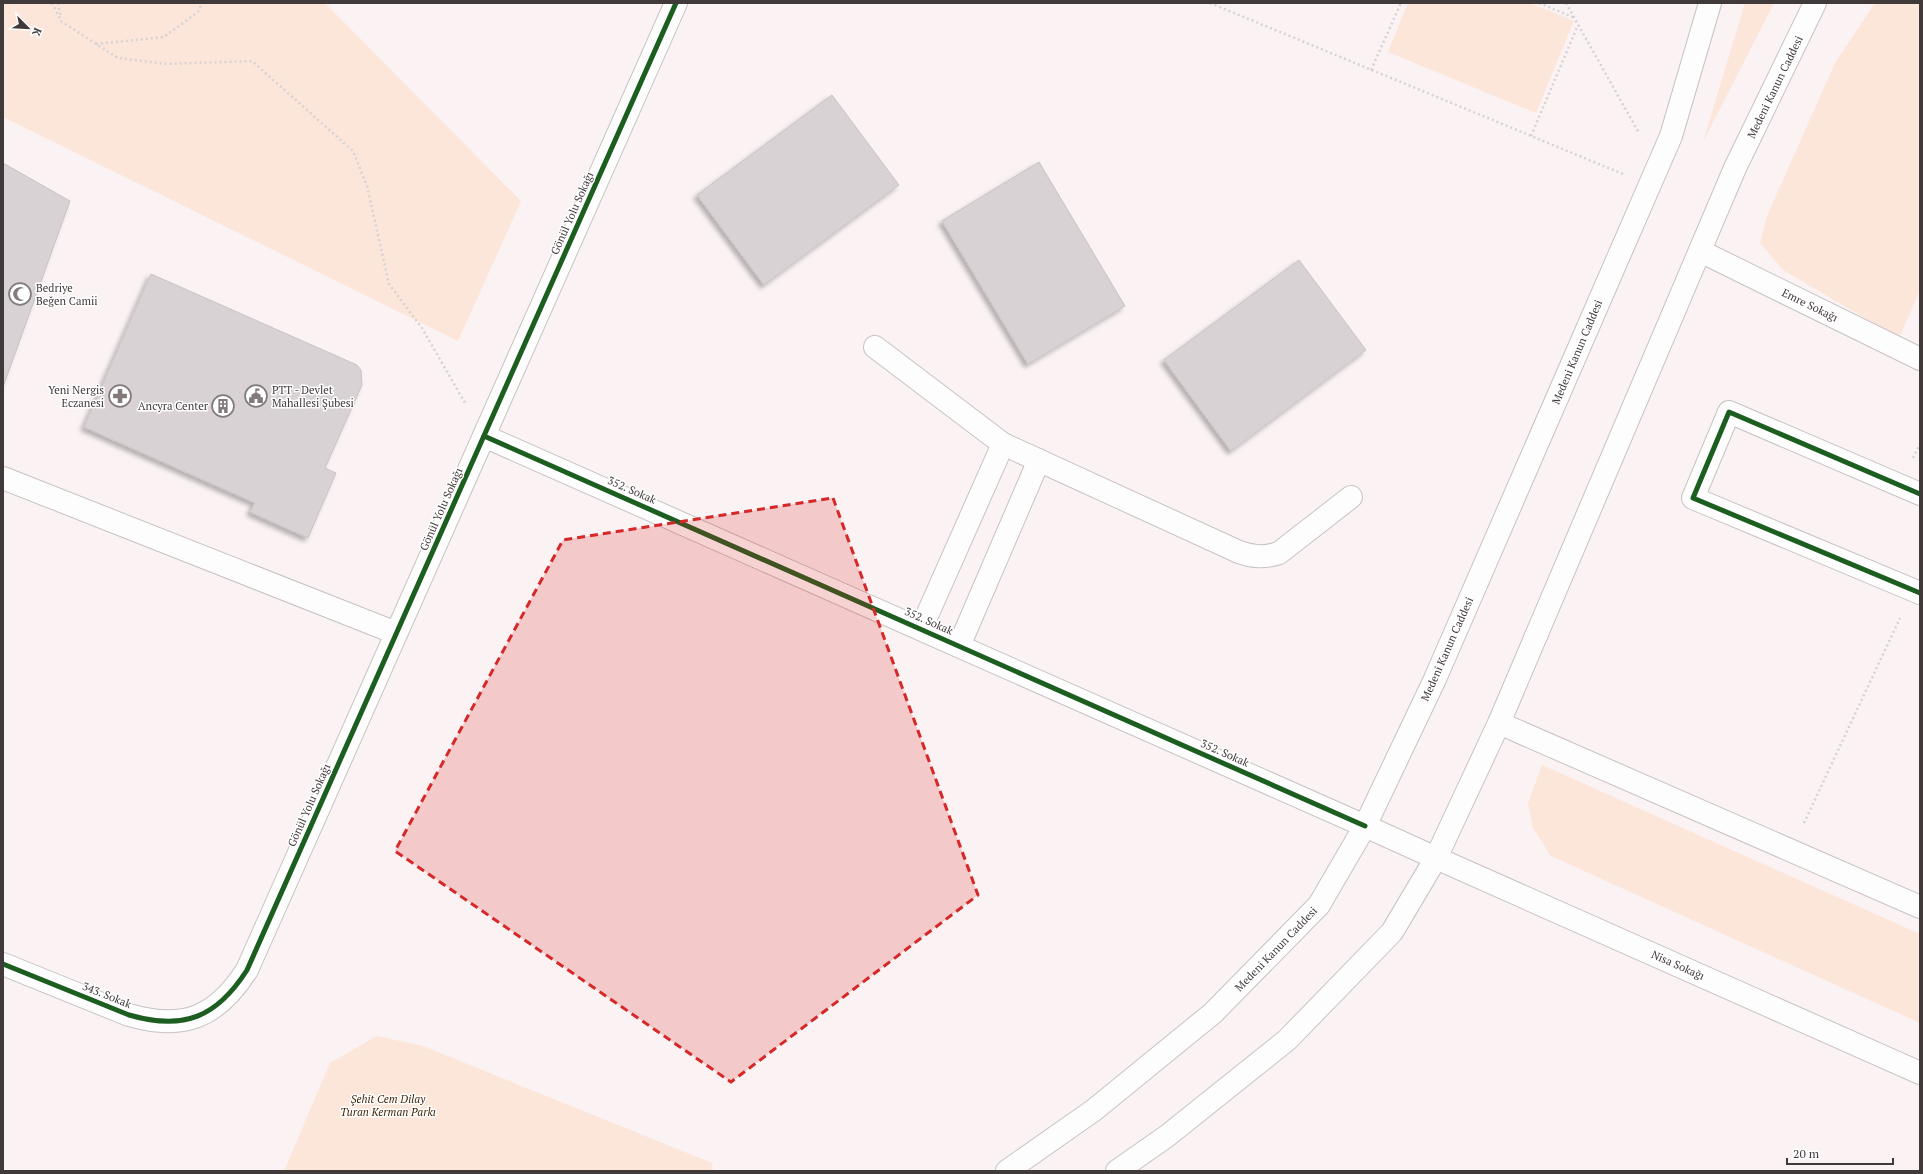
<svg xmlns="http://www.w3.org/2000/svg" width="1923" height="1174" viewBox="0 0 1923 1174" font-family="'PT Serif',serif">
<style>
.green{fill:#fce6da}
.building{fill:#d8d2d4;stroke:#cac3c5;filter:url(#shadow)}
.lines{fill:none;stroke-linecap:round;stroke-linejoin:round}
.minor-casing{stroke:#c8c2c3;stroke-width:24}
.major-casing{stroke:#c8c2c3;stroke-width:24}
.path{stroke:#d6d3d4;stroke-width:2.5;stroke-dasharray:2 3;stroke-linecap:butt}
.minor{stroke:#fefdfd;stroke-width:22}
.major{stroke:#fefdfd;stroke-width:22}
.cycleway-casing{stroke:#fff;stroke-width:8}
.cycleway{stroke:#1b5e20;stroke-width:5}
.marked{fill:#d62828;fill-opacity:0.2;stroke:#d62828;stroke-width:3;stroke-dasharray:8 5;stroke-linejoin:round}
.labels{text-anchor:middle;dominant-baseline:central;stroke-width:3;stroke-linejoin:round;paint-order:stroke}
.street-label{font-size:11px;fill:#413a3b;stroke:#fff}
.poi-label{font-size:11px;fill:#413a3b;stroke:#fff;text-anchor:start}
.park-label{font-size:11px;font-style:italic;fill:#422409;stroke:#fff}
</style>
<defs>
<filter id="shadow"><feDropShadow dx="-3.5" dy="3.5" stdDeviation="2" flood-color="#0004"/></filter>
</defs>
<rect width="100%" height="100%" fill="#faf2f3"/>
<g class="green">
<path d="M3,3H325L521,201L458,341L3,117Z"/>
<path d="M1408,3H1530L1574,21L1536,113L1388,52Z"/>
<path d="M1745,3H1774L1703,142Z"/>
<path d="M1875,3H1920V290L1899,338L1783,270L1760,243L1767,216L1835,63Z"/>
<path d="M1542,765L1920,934V1023L1551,856L1533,828L1528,803Z"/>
<path d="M377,1036L423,1046L712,1163L713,1171H284L330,1063Z"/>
</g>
<g class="building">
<path d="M832,95L899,185L764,285L697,195Z"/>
<path d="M1039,162L1125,306L1028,364L942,221Z"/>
<path d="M3,163L70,201L3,387Z"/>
<path d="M1299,260L1366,350L1231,451L1164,360Z"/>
<path d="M151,274L357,365L361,370L362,385L325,468L336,473L308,538L250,512L255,503L84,427Z"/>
</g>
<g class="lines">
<g class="minor-casing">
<g id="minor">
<path d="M1700,251L1920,359"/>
<path d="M875,347L1003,444L1239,552C1254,557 1264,558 1279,553L1351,497"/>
<path d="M484,436L1365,826"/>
<path d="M3,478L396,633"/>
<path d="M1920,494L1729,412L1693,498L1920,593"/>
<path d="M921,629L1003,444"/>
<path d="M959,646L1039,460"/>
<path d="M1499,723L1920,907"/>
<path d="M1436,858L1920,1073"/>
<path d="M3,964L129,1015C184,1031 217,1017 247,970L676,3"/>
</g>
</g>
<g class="major-casing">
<g id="major">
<path d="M1365,826L1436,858"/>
<path d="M1007,1171L1094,1110L1213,1013L1319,905L1365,826L1435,679L1671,136L1710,3"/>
<path d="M1117,1171L1167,1136L1287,1040L1392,932L1436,858L1499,723L1735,168L1815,3"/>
</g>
</g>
<g class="path">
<path d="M52,3L62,22L118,58L166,64L252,61L353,151L367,186L389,284L422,328L465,403"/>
<path d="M58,3L61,18"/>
<path d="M1210,3L1623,174"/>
<path d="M1539,3L1575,18"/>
<path d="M1566,3L1639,133"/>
<path d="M96,44L164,37L198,12L202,3"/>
<path d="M1371,70L1401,3"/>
<path d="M1531,136L1578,25"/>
<path d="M1913,458L1920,444"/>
<path d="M1804,823L1900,618"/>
</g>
<use href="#minor" class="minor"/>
<use href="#major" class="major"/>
<g class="cycleway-casing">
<g id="cycleway">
<path d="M484,436L1365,826"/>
<path d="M1920,494L1729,412L1693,498L1920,593"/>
<path d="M3,964L129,1015C184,1031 217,1017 247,970L676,3"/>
</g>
</g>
<use href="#cycleway" class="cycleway"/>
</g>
<path class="marked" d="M833,498L978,895L731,1082L395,851L563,540Z"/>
<defs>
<g id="mosque-ring" transform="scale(1.15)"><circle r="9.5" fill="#fff" stroke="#827a7b" stroke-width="1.5"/><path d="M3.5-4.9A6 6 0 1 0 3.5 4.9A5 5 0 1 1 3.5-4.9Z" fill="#827a7b"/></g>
<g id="pharmacy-ring" transform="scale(1.15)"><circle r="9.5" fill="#fff" stroke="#827a7b" stroke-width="1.5"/><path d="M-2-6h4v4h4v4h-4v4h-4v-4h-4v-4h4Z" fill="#827a7b"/></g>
<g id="civic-ring" transform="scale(1.15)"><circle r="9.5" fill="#fff" stroke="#827a7b" stroke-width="1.5"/><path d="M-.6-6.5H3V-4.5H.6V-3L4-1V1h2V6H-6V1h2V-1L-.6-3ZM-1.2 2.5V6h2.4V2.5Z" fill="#827a7b"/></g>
<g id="building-ring" transform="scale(1.15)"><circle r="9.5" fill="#fff" stroke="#827a7b" stroke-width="1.5"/><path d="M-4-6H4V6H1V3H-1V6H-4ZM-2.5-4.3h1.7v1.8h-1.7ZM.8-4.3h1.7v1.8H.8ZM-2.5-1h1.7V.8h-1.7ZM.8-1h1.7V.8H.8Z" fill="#827a7b"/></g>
</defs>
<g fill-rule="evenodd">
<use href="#mosque-ring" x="20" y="294"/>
<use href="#pharmacy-ring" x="120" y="396"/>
<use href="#civic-ring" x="256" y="396"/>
<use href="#building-ring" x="223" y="406"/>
</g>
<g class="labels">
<g class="street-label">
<text transform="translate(1775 87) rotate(-64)">Medeni Kanun Caddesi</text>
<text transform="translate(572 213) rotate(-66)">Gönül Yolu Sokağı</text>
<text transform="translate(1810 305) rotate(26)">Emre Sokağı</text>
<text transform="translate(1577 352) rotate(-67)">Medeni Kanun Caddesi</text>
<text transform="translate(632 490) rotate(24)">352. Sokak</text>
<text transform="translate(441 509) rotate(-66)">Gönül Yolu Sokağı</text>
<text transform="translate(929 621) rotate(24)">352. Sokak</text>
<text transform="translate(1447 649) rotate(-66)">Medeni Kanun Caddesi</text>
<text transform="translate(1225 753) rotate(24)">352. Sokak</text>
<text transform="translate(309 805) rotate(-66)">Gönül Yolu Sokağı</text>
<text transform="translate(1276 949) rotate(-46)">Medeni Kanun Caddesi</text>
<text transform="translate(1678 965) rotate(24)">Nisa Sokağı</text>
<text transform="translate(107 995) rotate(22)">343. Sokak</text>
</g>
<g class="poi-label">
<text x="36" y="288">Bedriye<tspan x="36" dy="13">Beğen Camii</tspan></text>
<text x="104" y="390" text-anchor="end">Yeni Nergis<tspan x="104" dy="13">Eczanesi</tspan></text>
<text x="272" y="390">PTT - Devlet<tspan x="272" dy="13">Mahallesi Şubesi</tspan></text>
<text x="208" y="406" text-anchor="end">Ancyra Center</text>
</g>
<g class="park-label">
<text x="388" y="1099">Şehit Cem Dilay<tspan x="388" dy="13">Turan Kerman Parkı</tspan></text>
</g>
</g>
<rect width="1923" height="1174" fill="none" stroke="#413a3b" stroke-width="8"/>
<g transform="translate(28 28) rotate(114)" stroke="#ffffff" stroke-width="3" paint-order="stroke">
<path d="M0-3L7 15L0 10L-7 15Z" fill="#413a3b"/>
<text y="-6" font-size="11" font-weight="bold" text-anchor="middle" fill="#413a3b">K</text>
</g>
<path d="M1787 1158v6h106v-6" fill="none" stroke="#413a3b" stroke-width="2"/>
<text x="1793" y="1158" font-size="12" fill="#413a3b" stroke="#ffffff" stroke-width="3" paint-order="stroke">20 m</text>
</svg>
